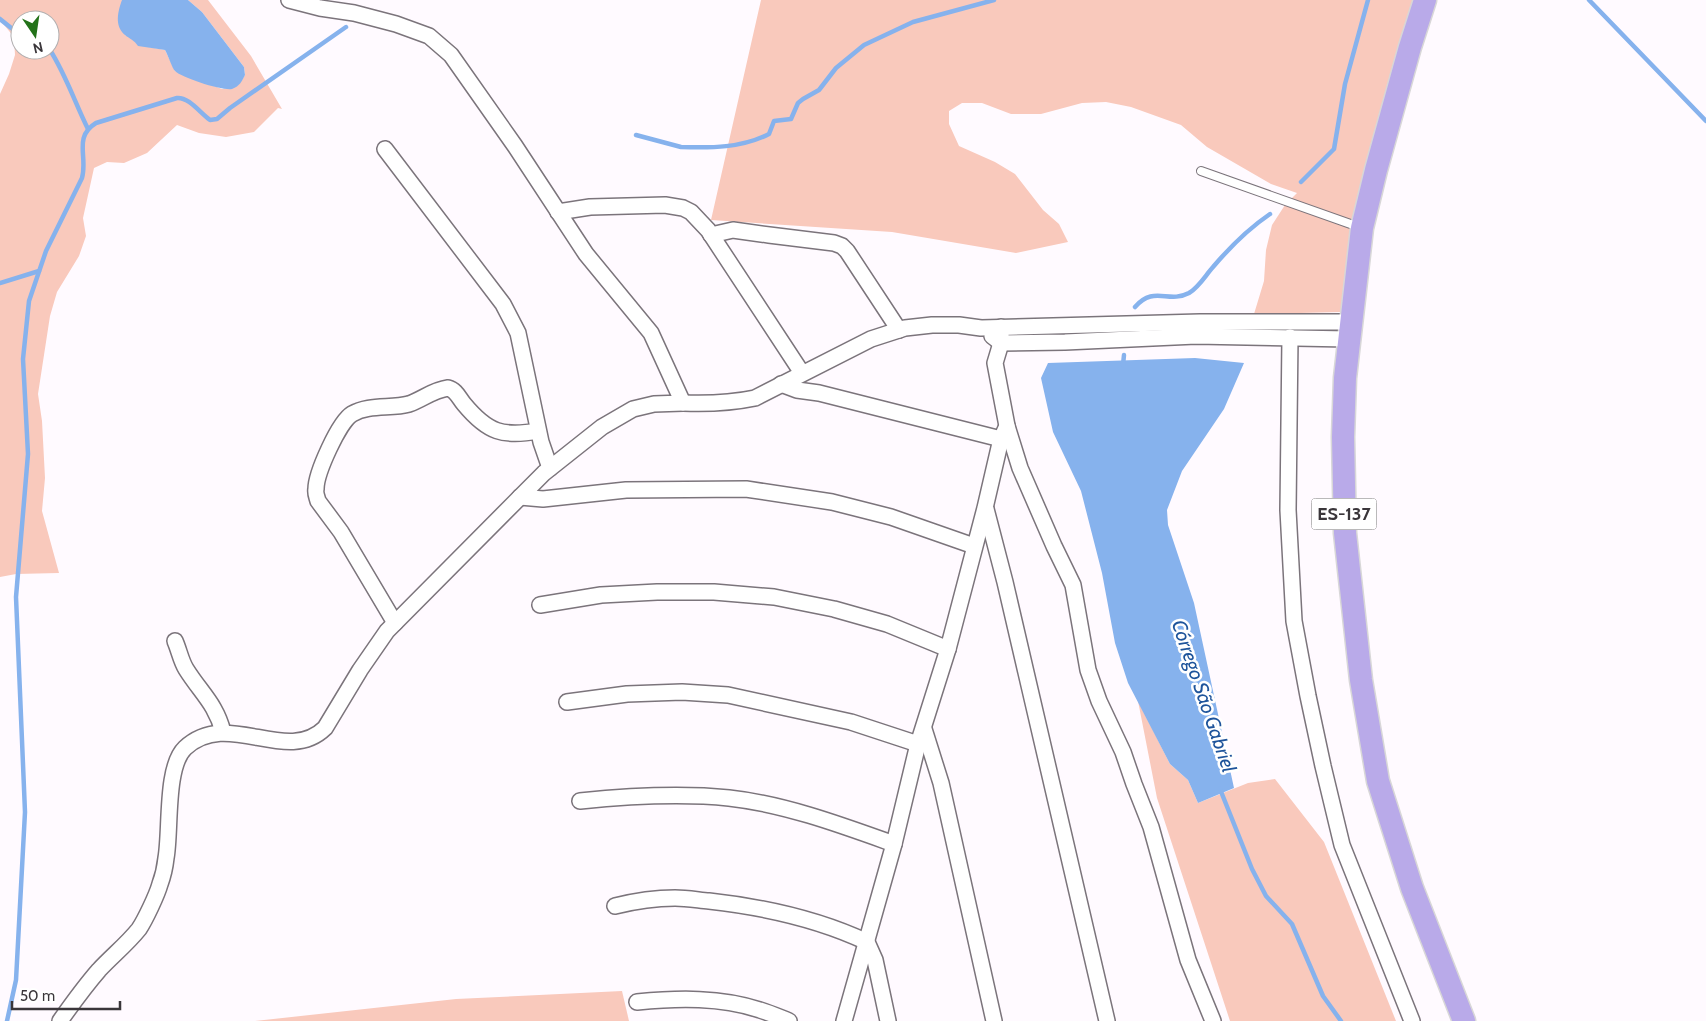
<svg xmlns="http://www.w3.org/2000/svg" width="1706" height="1021" viewBox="0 0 1706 1021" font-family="Cabin,sans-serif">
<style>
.green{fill:#f9c9bc;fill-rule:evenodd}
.water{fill:#86b2ed}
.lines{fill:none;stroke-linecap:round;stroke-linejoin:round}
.stream{stroke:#86b2ed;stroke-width:4.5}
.service-casing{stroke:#7b747b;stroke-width:10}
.minor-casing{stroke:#7b747b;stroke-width:18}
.primary-casing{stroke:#d8d7d8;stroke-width:25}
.service{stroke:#fff;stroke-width:8}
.minor{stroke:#fff;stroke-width:15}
.primary{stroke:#b9aae9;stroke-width:22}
.labels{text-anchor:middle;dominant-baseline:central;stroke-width:5;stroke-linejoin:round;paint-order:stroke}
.shield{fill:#fff;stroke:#757275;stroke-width:1}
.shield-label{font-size:18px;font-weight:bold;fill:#3a363a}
.water-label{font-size:20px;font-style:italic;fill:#1e549b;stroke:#fff}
</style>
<rect width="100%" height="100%" fill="#fffaff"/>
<g class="green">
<path d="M0,0H122L125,35L132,38L138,45L165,50L175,71L222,89C235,89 239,86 245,75L244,67L202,12L188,0H208L251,56L282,109L278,108L254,132L226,137L199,133L177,125L147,153L124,163L107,162L94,168L83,218L86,236L79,256L57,292L50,316L38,394L42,421L45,478L42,511L59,573L16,574L0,577V94L9,74L15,55L14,37L0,20ZM20,20H50V50H20Z"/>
<path d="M761,0H1417L1355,216L1341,312L1254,314L1264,281L1266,250L1272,225L1285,205L1297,193L1271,184L1207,147L1181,125L1131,107L1106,102L1082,103L1041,114H1011L982,103H962L949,111V124L959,146L995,162L1015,174L1043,210L1059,224L1068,242L1016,253L892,232L711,220Z"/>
<path d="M1138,701L1170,764L1188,780L1198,803L1248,783L1275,779L1324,842L1396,1021H1230L1157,798Z"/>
<path d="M622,991L629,1021H255L456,999Z"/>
</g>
<g class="water">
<path d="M122,0H188L202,12L244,67L245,75C242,81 240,86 232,89C223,91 182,78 175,71C172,68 168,55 165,50L138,46C134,40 130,39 125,35C114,26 118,11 122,0Z"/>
<path d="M1195,358L1244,363L1224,409L1182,471L1167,510L1168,525L1194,603L1234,788L1198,803L1188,780L1170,764L1128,683L1115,643L1102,573L1081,491L1053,432L1041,378L1048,363Z"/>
</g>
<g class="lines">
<g class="stream">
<path d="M1589,0L1706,121"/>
<path d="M0,19L20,35"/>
<path d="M50,50C66,75 75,103 88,129"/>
<path d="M636,135L681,147C712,148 741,148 769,134L774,121L791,119L798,103L803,99L819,90L836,68L864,45L913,22L994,0"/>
<path d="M1301,182L1334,149L1345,84L1368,0"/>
<path d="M0,283L39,271"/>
<path d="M1135,307C1154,285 1168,304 1189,293C1199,287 1205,276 1213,267C1230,247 1248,229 1270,214"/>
<path d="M1123,365L1124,355"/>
<path d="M1220,789L1252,869L1266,896L1292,924L1323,996L1341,1021"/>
<path d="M7,1021L16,980L25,812L16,597L28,454L23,359L29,301L46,251L82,178C88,157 73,137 96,123L177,98C189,97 200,113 210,120L217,119L230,108L346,27"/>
</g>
<g class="service-casing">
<path id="service" d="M1201,171L1359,227"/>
</g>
<g class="minor-casing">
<g id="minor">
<path d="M385,149L503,304L518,333L541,442L550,468"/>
<path d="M558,212L590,207L665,205L683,208L691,212L708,230L802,373"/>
<path d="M711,235L733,230L769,235L834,243L842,246L847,251L899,330"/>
<path d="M1001,327V343L995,363L1007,426L1020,468L1054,546L1073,585L1088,670L1099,701L1123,752L1134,784L1151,827L1188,960L1213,1021"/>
<path d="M992,336L1001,343L1065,342L1196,336L1348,339"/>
<path d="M1290,337L1288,510L1294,621L1308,696L1323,766L1342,845L1412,1021"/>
<path d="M781,384L797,390L819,393L1001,439"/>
<path d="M683,403C708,404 731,403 755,398L871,339L905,328L932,325H959L981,328L1200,322H1351"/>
<path d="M520,497L543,499L626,490L746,489L832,502L891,517L974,546"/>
<path d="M986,509L1005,582L1107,1021"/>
<path d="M540,605L601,595L657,592H714L774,597L834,609L887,624L948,649"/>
<path d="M395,623L341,532L318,501C317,497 315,493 316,489C316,473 339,422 352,414C369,404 391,409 409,404C423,399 433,390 448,388C456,390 459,398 464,404C488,433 503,437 538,431"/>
<path d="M175,641C179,650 181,661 186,669C201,693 216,704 223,732"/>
<path d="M567,702L627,694L682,692L728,695L851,722L918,744"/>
<path d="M924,729L941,783L994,1021"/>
<path d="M580,801C629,796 679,793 729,798C784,804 841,825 894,844"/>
<path d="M615,906C635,901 655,898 675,898C686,898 698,900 709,901C763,907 818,919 867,942L875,960L888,1021"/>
<path d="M637,1002C678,998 721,997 760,1010C770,1013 779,1017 789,1021"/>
<path d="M60,1021C72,1004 85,986 99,970C112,956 127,944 139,929C145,920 157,895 160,884C163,876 165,867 166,858C171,831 165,767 185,748C228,708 286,766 325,728L360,670L387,631L544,473L602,427L633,409L654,404L683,403L651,333L586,254L515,146L451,55L429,36L396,24L354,13L320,8L289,0"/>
<path d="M844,1021L894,844L918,744L948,649L985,508L1001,439L1007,426"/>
</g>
</g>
<g class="primary-casing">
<path id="primary" d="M1425,0L1410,47L1376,170L1362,228L1345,378L1343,437L1345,533L1361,680L1378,781L1412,888L1464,1021"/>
</g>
<use href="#service" class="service"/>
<use href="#minor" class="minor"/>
<use href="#primary" class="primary"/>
</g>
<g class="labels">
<rect class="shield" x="1311.5" y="498.5" width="65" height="31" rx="4"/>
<g class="shield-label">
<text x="1344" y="514">ES-137</text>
</g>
<g class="water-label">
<text transform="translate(1204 696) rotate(71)">Córrego São Gabriel</text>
</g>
</g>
<g transform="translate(35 35) rotate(167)"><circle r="24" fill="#ffffff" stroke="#b0afb0"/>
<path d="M0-4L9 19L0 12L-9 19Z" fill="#237219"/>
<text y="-8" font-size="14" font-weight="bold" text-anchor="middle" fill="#3a363a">N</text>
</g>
<path d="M12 1001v8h108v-8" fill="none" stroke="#3a363a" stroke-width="2.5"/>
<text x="20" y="1001" font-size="15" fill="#3a363a" stroke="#ffffff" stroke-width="4" paint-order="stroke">50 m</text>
</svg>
